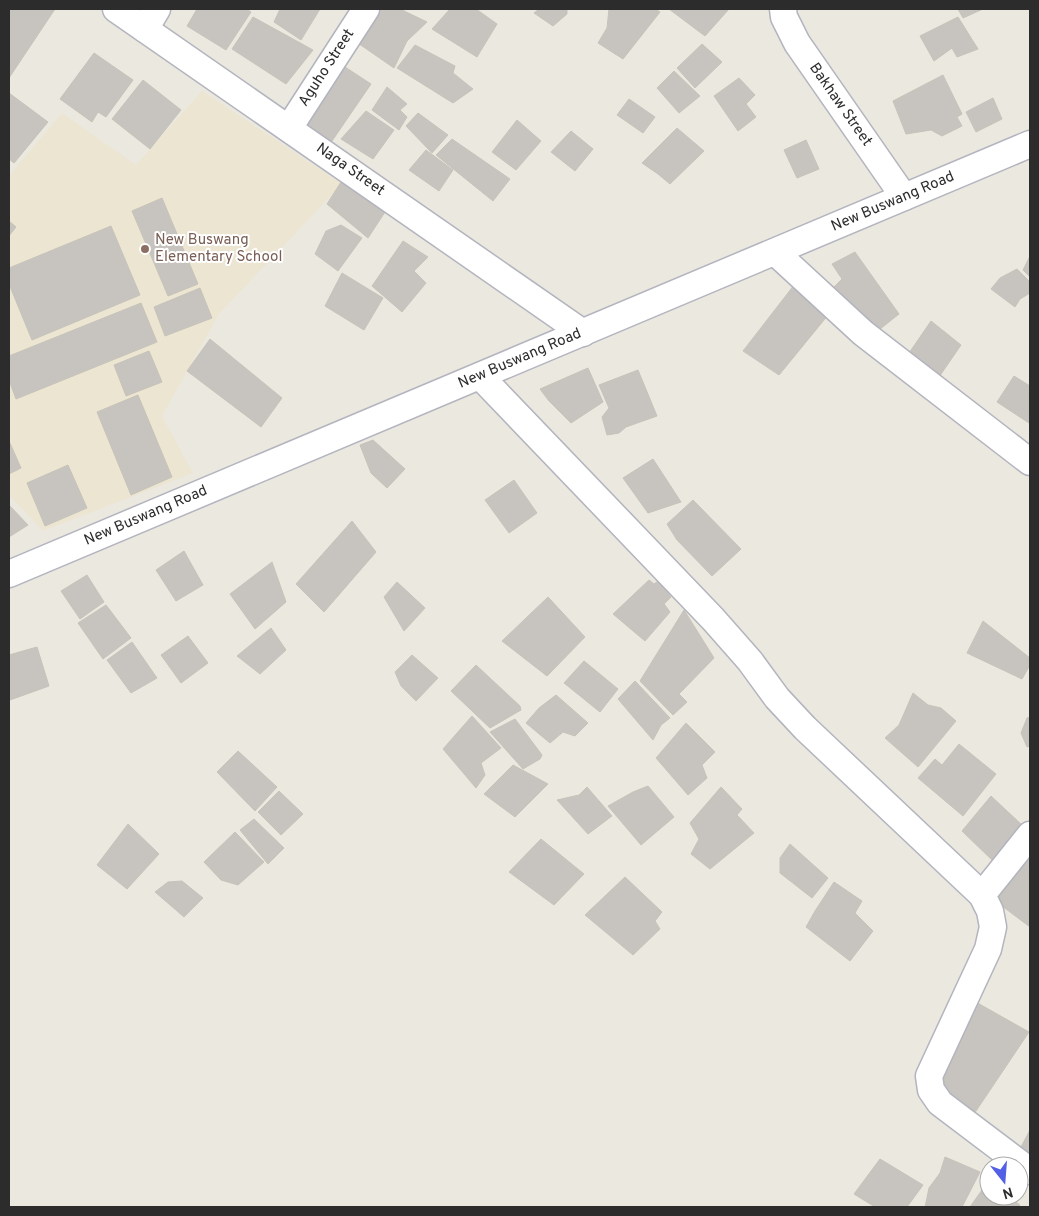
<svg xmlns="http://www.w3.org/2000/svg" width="1039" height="1216" viewBox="0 0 1039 1216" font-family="Overpass,sans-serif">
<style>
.education{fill:#ebe5d1}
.building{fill:#c7c4bf;stroke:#c7c3b9}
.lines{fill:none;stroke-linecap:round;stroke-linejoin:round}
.minor-casing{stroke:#b3b4be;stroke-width:29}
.minor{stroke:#fff;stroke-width:26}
.education-dot{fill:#8d6e63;stroke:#fff;stroke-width:2}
.labels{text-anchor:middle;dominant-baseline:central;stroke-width:4;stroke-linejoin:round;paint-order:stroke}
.street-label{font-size:15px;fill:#2c2c2c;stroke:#fff}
.education-label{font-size:15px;fill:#785e54;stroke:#fff;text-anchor:start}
</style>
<rect width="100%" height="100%" fill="#ebe8e0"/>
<path class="education" d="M202,91L342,184L219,314L162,416L193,473L43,531L9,495V176L62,113L136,165Z"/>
<g class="building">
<path d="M9,9H55L9,78Z"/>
<path d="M197,9H246L251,12L226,50L187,26Z"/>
<path d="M280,9H320L301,40L274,22Z"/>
<path d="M371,9H400L427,22L407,41L394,68L352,39Z"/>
<path d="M450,9H476L497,24L477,57L432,29Z"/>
<path d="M539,9H567V14L553,26L534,13Z"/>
<path d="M609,9H655L660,12L623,59L598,43L607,28Z"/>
<path d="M669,9H729L705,36Z"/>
<path d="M958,9H983L963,18Z"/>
<path d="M253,17L313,50L286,84L232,49Z"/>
<path d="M958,17L978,49L957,57L952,48L934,61L920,36Z"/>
<path d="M702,44L722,62L695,88L677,68Z"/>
<path d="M415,45L455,66L453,73L473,89L453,103L397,68Z"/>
<path d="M94,53L133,80L106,117L98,112L92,122L60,99Z"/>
<path d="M339,63L371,84L332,141L300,121Z"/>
<path d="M674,71L700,96L679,113L657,88Z"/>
<path d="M943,75L962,114L957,117L962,126L942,136L931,130L906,134L893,101Z"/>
<path d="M739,78L755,95L746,104L756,117L738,131L714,96Z"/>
<path d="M143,80L181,110L150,149L112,119Z"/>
<path d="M387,87L407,104L400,110L407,117L399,130L372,110Z"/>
<path d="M9,93L48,122L14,163L9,159Z"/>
<path d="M993,98L1002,119L976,132L966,112Z"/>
<path d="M629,99L655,117L643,133L617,115Z"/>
<path d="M366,111L394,130L373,159L341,139Z"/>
<path d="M418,113L448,135L432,153L406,126Z"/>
<path d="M517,120L541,141L516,170L492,152Z"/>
<path d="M677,128L704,151L670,184L658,174L642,163Z"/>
<path d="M571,131L593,149L575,171L551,152Z"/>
<path d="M452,139L510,179L493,201L436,155Z"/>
<path d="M806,140L819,169L797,178L784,150Z"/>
<path d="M426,150L453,170L439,191L409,170Z"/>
<path d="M341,182L385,212L368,238L327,204Z"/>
<path d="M162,198L198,284L168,296L132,211Z"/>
<path d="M9,221L16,227L9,236Z"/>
<path d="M341,225L362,238L338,271L315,254L326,231Z"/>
<path d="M111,226L140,295L32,340L9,284V268Z"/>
<path d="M403,241L428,257L414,271L426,283L402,312L372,286Z"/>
<path d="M855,252L899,314L870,337L829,292L842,279L832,264Z"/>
<path d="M1030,256V277L1023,270Z"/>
<path d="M1017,269L1030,282V293L1020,299L1015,307L991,289L1000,278Z"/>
<path d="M342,273L383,298L364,330L325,306Z"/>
<path d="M798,280L833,309L779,375L743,351Z"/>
<path d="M200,288L212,318L165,336L154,307Z"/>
<path d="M141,303L157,342L16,399L9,380V356Z"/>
<path d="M931,321L961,345L939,377L907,356Z"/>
<path d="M210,339L282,398L261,427L187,371Z"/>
<path d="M149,351L162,382L126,396L114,365Z"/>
<path d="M588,368L603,402L571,423L549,401L540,389Z"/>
<path d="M638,370L657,416L626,427L619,433L607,435L602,417L609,408L599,385Z"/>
<path d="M1014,376L1030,386V421L1029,423L997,402Z"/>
<path d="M138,395L172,477L131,495L97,412Z"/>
<path d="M373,440L405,469L387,488L371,473L360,445Z"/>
<path d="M9,441L21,468L9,474Z"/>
<path d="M653,459L681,502L648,513L623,478Z"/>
<path d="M68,465L87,508L45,526L27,483Z"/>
<path d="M514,480L537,513L509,533L485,500Z"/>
<path d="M693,500L741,549L712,576L677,540L667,524Z"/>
<path d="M9,505L28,525L9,537Z"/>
<path d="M352,521L376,552L324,612L296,584Z"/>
<path d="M184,551L203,585L176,601L156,570Z"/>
<path d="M272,562L286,602L255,629L230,594Z"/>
<path d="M87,575L104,602L80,619L61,591Z"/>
<path d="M649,580L654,584L658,581L671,597L664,604L670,612L645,641L613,614Z"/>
<path d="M397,582L425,608L404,631L384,597Z"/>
<path d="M548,597L585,637L547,676L502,641Z"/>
<path d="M106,605L131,638L103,659L78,623Z"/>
<path d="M684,610L714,658L679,694L687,702L673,715L640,681Z"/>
<path d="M983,621L1030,658V665L1022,679L967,653Z"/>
<path d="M271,628L286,650L260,674L237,656Z"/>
<path d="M188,636L208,663L181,683L161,655Z"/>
<path d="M132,642L157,678L131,693L107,660Z"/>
<path d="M37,647L49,686L10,700L9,696V655Z"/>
<path d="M412,655L438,678L416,701L401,686L395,672Z"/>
<path d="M584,661L618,689L600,712L564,683Z"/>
<path d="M476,665L520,706L521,710L490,728L451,691Z"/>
<path d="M635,681L670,718L661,725L653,740L618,699Z"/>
<path d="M913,693L928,705L941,708L956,721L918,767L885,738L899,725Z"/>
<path d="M556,695L588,723L575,736L563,732L550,743L526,723L539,708Z"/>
<path d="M472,716L501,748L481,763L485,775L476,788L443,749Z"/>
<path d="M1030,717V746L1027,747L1021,733L1027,718Z"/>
<path d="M515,719L542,755L540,759L523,769L490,732Z"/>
<path d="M686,723L715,752L702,765L707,778L688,795L656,758Z"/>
<path d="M959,744L996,774L963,816L918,778L935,759L942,765Z"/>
<path d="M238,751L277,787L255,811L217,772Z"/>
<path d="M513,765L548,784L515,817L484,794Z"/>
<path d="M648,786L674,817L641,845L608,806L633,792Z"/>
<path d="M587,787L612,816L588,834L557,800L579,795Z"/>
<path d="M721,787L742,809L737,815L754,833L710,869L691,854L699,839L690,823Z"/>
<path d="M279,791L303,814L281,835L258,812Z"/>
<path d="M991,796L1022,825L992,860L962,831Z"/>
<path d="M254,819L284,848L268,864L240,830Z"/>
<path d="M128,824L159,854L127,889L97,865Z"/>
<path d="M235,832L264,862L238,885L221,880L204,862Z"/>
<path d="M541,839L584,874L554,905L509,872Z"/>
<path d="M1030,842V927L990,897Z"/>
<path d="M790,844L828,878L812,898L780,873V858Z"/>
<path d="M625,877L662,912L655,921L660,929L633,955L585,915Z"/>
<path d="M182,881L203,898L184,917L155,892L168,882Z"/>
<path d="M834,882L862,901L855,913L873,931L850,961L806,927L815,911Z"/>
<path d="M974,1001L1029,1032L972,1117L939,1082Z"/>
<path d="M1030,1130V1156L1021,1147Z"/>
<path d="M945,1157L980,1172L962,1207H925L929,1188L940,1173Z"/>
<path d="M880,1159L923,1185L907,1207H875L854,1194Z"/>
<path d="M989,1180V1196H1007L1020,1205L1018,1207H970Z"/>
</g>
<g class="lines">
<g class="minor-casing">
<g id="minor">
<path d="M116,9L583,333"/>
<path d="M783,9L784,17L797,43L904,197"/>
<path d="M145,29L157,9"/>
<path d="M289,128L366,9"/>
<path d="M775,252L863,333L1030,462"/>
<path d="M480,376L713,619L750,661L777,698L805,728L982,895L990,911L993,927L988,949L929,1076L931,1090L940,1103L1030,1171"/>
<path d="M9,574L1030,144"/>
<path d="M982,895L1030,835"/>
</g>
</g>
<use href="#minor" class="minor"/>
</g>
<circle class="education-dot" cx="145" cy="249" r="5"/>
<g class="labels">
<g class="street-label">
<text transform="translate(327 68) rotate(-57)">Aguho Street</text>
<text transform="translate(840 105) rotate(55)">Bakhaw Street</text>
<text transform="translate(350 170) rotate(35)">Naga Street</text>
<text transform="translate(893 202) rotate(-23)">New Buswang Road</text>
<text transform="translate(520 359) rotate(-23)">New Buswang Road</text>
<text transform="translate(146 516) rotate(-23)">New Buswang Road</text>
</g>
<g class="education-label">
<text x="155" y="240">New Buswang<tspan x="155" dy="17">Elementary School</tspan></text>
</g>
</g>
<rect width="1039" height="1216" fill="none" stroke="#2c2c2c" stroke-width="20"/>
<g transform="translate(1004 1181) rotate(163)"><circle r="24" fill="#ffffff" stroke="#ababab"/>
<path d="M0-4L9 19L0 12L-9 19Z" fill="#535fe5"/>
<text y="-8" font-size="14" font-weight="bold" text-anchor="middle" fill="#2c2c2c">N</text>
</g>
</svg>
